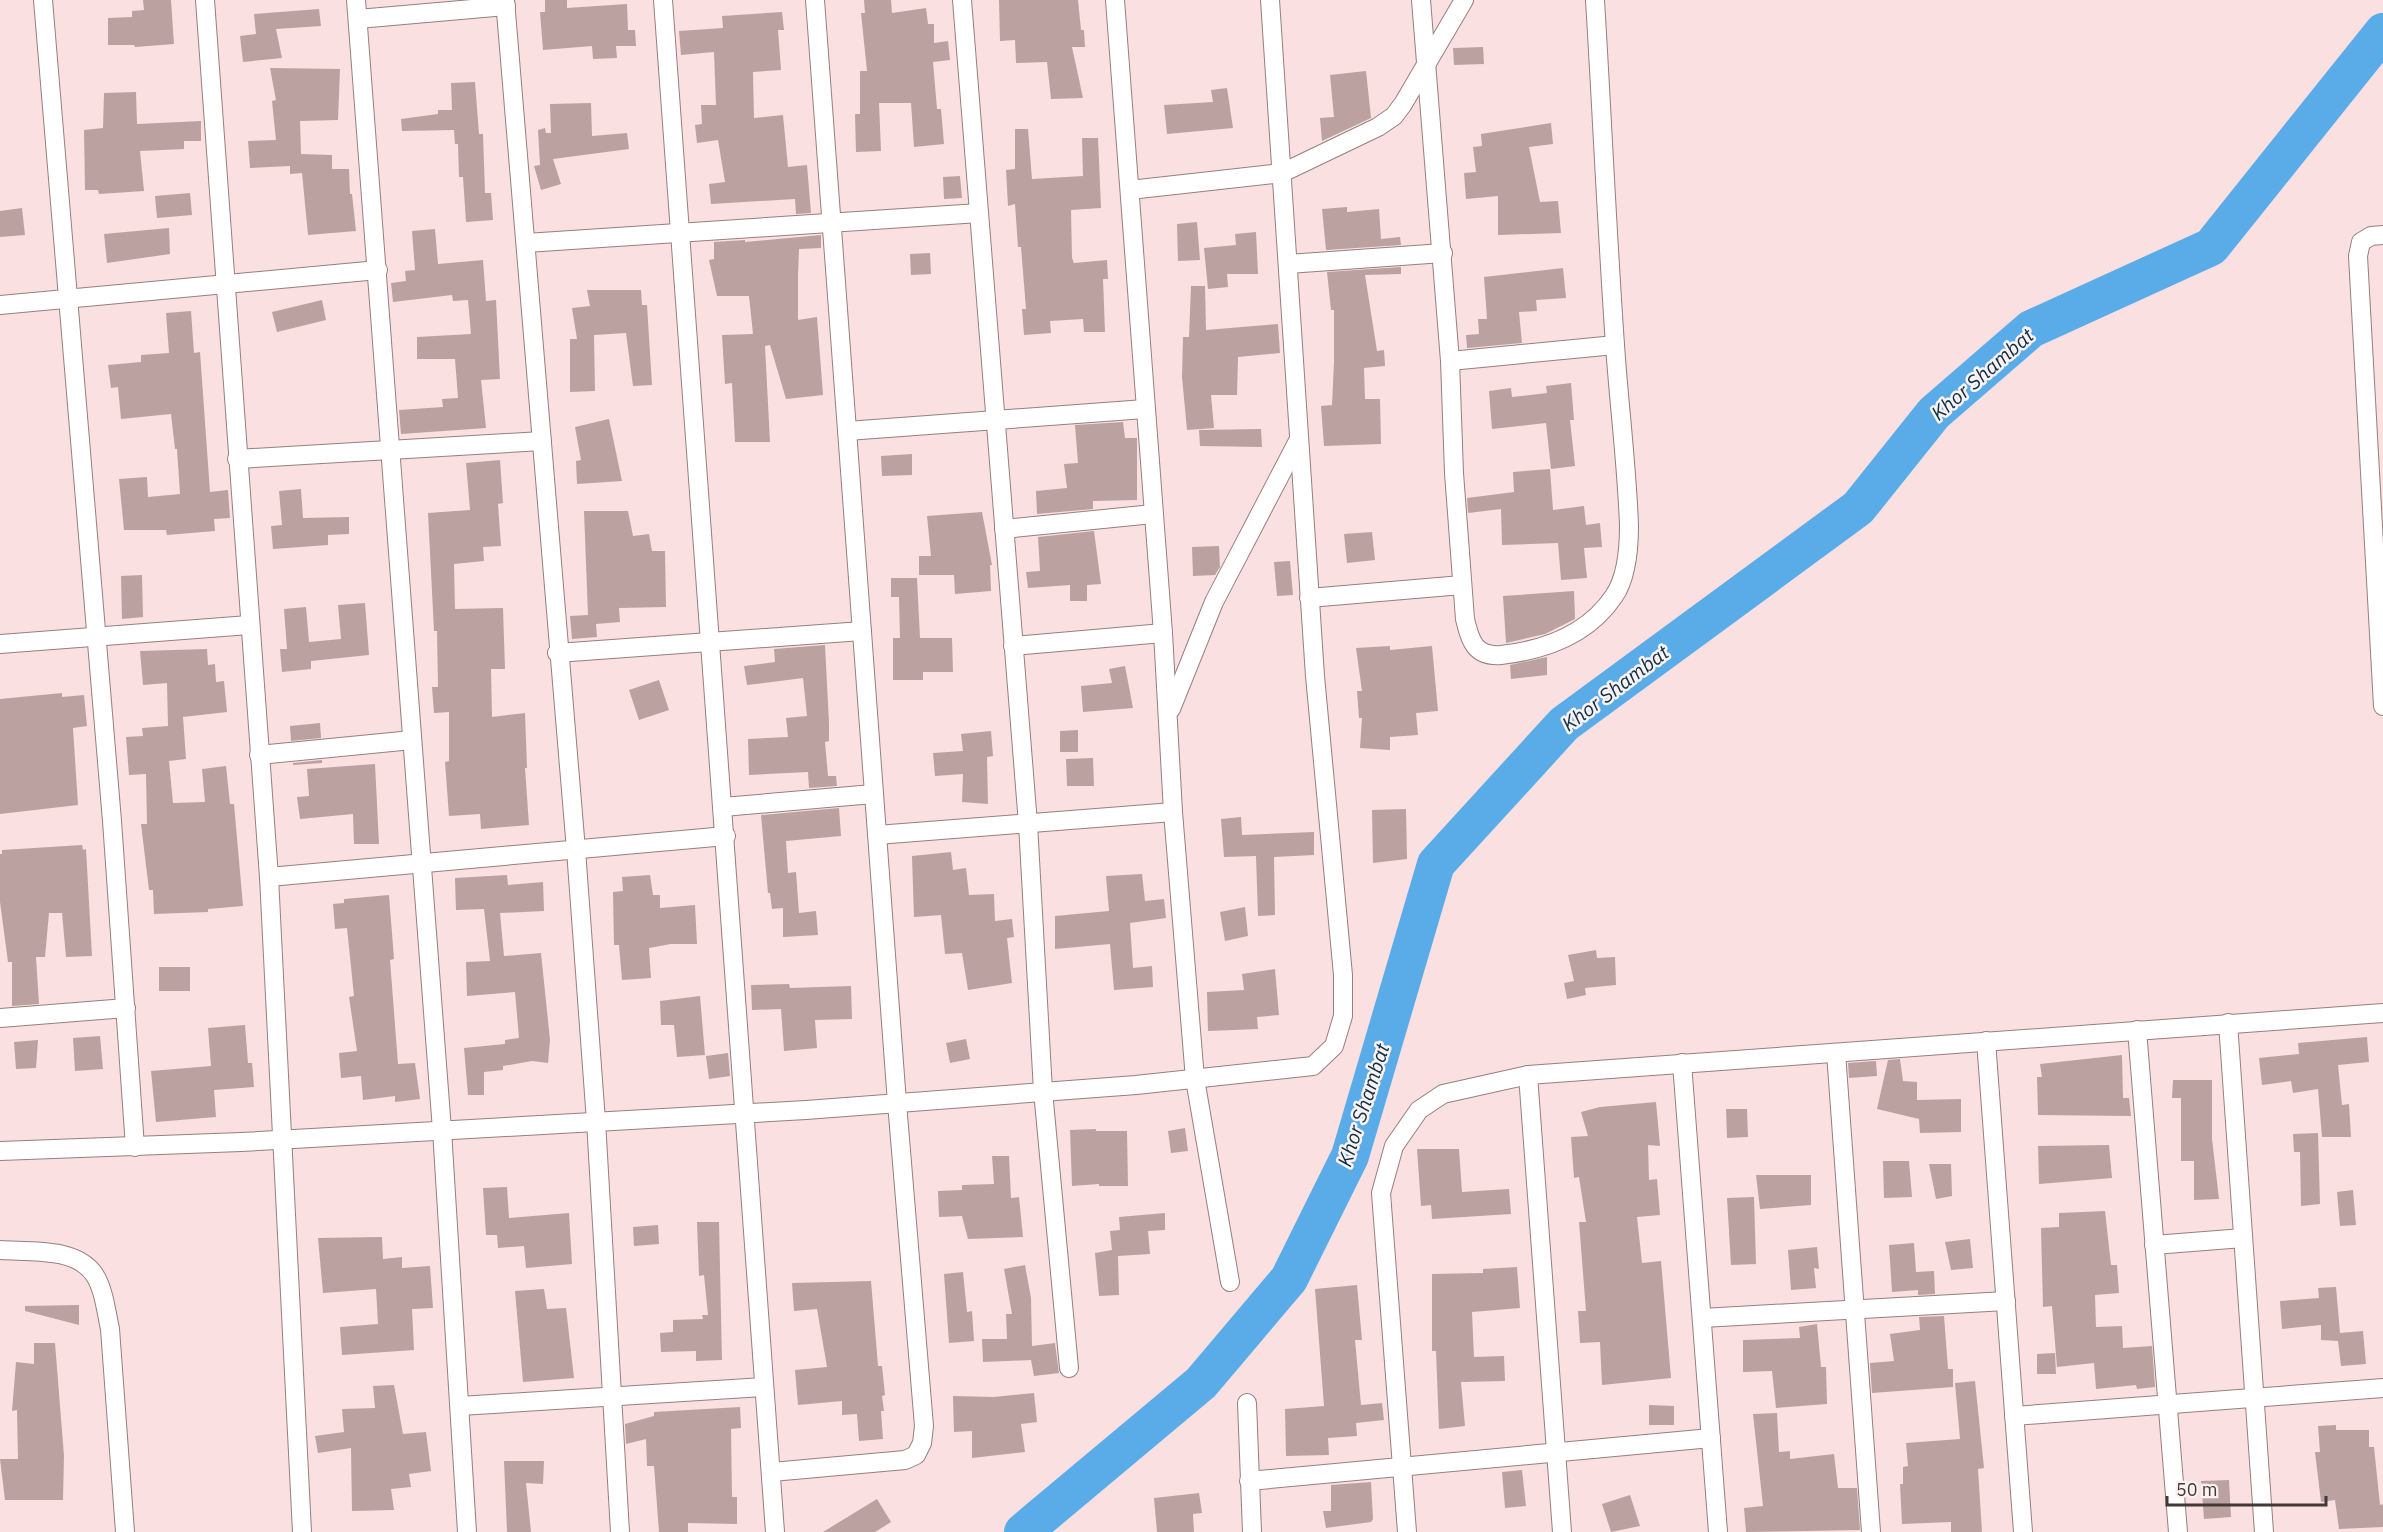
<svg xmlns="http://www.w3.org/2000/svg" width="2383" height="1532" viewBox="0 0 2383 1532" font-family="'IBM Plex Sans',sans-serif">
<style>
.lines{fill:none;stroke-linecap:round;stroke-linejoin:round}
.river{stroke:#5aace9;stroke-width:38}
.building{fill:#bba2a1}
.minor-casing{stroke:#977f7f;stroke-width:20}
.minor{stroke:#fff;stroke-width:18}
.labels{text-anchor:middle;dominant-baseline:central;stroke-width:5;stroke-linejoin:round;paint-order:stroke}
.water-label{font-size:20px;font-style:italic;fill:#0c3048;stroke:#fcf2f1}
</style>
<rect width="100%" height="100%" fill="#fae0e0"/>
<g class="lines">
<path class="river" d="M1023,1532L1201,1383L1289,1279L1350,1156L1436,864L1564,724L1858,508L1934,413L2031,329L2211,247L2383,32"/>
</g>
<g class="building">
<path d="M143,0H171L174,44L135,47L134,45H108V18L132,17V11L144,10Z"/>
<path d="M545,0H567V8L627,4L628,30H635L636,46H616L617,58L593,59L592,46L543,50L540,12H545Z"/>
<path d="M864,0H891L892,13L926,8L928,24H934V43L948,41L950,60L933,62L937,109H941L944,144L914,147L911,103H879L881,151L856,152L855,114H860V71H867L861,13H865Z"/>
<path d="M999,0H1078L1081,30H1084L1085,47H1072L1083,98L1051,99L1047,62L1016,63L1015,40L1000,41Z"/>
<path d="M319,9L321,26L276,29L282,58L243,62L240,36L256,34L254,14Z"/>
<path d="M782,12L784,30H778L781,70L753,72L754,118L783,115L788,167L807,165L811,213L796,214L795,199L711,204L709,184L725,182L718,140L697,143L695,125L702,124L701,105H716L714,52L681,55L679,31L723,28L722,16Z"/>
<path d="M1483,47L1484,64L1454,65L1453,48Z"/>
<path d="M270,68L340,69L338,120L300,121L301,154L332,155V169H349L350,194H352L356,231L308,235L302,173L290,174V166L250,168L248,141L276,140L272,101L276,100Z"/>
<path d="M1366,71L1371,118L1322,141L1320,118L1334,117L1330,75Z"/>
<path d="M475,82L479,134H483L485,193H491L493,220L466,222L463,177H459L458,144H455L454,130L402,131L401,119L438,114V110H452L451,83Z"/>
<path d="M1227,88L1233,128L1167,134L1164,105L1213,102L1211,90Z"/>
<path d="M136,92L137,124L201,121V141H184V149L140,151L144,191L99,194L98,190H85L84,130L103,128L104,93Z"/>
<path d="M591,103L592,136L627,133L629,149L553,159L561,184L541,190L534,166L540,165L538,130L545,128L546,133H551L550,104Z"/>
<path d="M1551,123L1553,144L1529,147L1540,202L1558,201L1561,233L1498,235V196L1466,199L1464,173L1476,172L1473,147L1482,146L1481,134Z"/>
<path d="M1015,129H1028L1032,179L1083,176L1082,138H1098L1101,208L1071,210L1072,258L1074,263L1107,260L1108,279H1103L1105,332H1084L1083,319L1050,321L1051,333L1024,335L1022,309H1026L1021,247H1018L1015,204L1008,206L1006,170L1015,169Z"/>
<path d="M960,176L962,198L944,199L943,177Z"/>
<path d="M190,193L192,215L157,218L155,196Z"/>
<path d="M1347,207V212L1379,209L1381,239L1400,237L1401,245L1326,250L1322,209Z"/>
<path d="M22,208L25,235L0,237V211Z"/>
<path d="M1197,222L1200,260L1178,261L1177,224Z"/>
<path d="M169,228L170,254L107,263L104,234Z"/>
<path d="M435,229L438,264L483,260L486,301L496,300L500,379L481,380L486,428L401,434L399,410L443,407L442,399L458,398L455,359H417V337L471,334L468,300L453,301L452,295L393,302L391,283L406,281L405,271L415,270L412,231Z"/>
<path d="M1256,232L1258,274H1227L1228,287L1208,289L1204,248L1236,245L1235,234Z"/>
<path d="M821,235V248L799,249L798,275V320L817,317L823,395L786,399L770,345L765,346L770,442H735L732,383L725,384L722,335L753,334L749,296H717L709,260L714,259V242L745,240V242Z"/>
<path d="M930,253L931,274L911,275L910,254Z"/>
<path d="M1401,267V274L1365,275L1377,351L1384,350L1385,366L1364,368L1365,399H1380L1381,444L1324,446L1321,406L1332,405L1334,362V310H1331L1327,272Z"/>
<path d="M1563,268L1566,298L1536,300L1537,311L1519,312L1522,343L1467,348L1466,335L1479,334L1478,319H1487L1484,277Z"/>
<path d="M1191,286H1205L1206,330L1278,324L1280,353L1238,357L1237,395H1211L1214,428L1187,430L1182,377L1183,337H1189Z"/>
<path d="M587,290H641L642,305H647L652,385L633,386L626,333L594,335L595,391L570,392V339H577L572,308L590,306Z"/>
<path d="M322,300L326,320L277,332L272,312Z"/>
<path d="M191,311L194,353L200,352L210,492L228,490L230,518L214,519L215,531L167,535L166,530H124L119,479L147,477L148,497L180,494L177,449H175L171,414L121,419L118,387L111,388L108,365L141,362V355L169,353L166,313Z"/>
<path d="M1571,383L1574,420H1570L1575,466L1551,469L1546,423L1492,429L1489,391L1511,388L1512,397L1547,393L1546,386Z"/>
<path d="M609,419L622,481L577,484L576,461L581,460L575,427Z"/>
<path d="M1123,422L1125,438H1137V500L1093,501V509L1037,514L1036,491L1067,488L1064,464L1078,463L1075,425Z"/>
<path d="M1261,429L1262,447L1200,446L1199,430Z"/>
<path d="M912,454V475L882,476L881,456Z"/>
<path d="M500,460L503,503L498,504L501,546L483,547L484,561L454,564L455,609L503,608L505,669H491L492,717L525,713L527,768H525L529,825L481,829L480,814L449,816L445,762L449,761V712L434,713L432,687H438L437,631H434L428,513L470,510L466,463Z"/>
<path d="M1550,469L1553,510L1584,506L1586,525L1600,523L1602,547L1584,548L1587,578L1561,580L1558,543L1502,545L1501,509L1468,513L1467,498L1514,492L1513,472Z"/>
<path d="M301,489L303,518L349,517V534L328,535V545L273,549L271,526L282,525L279,491Z"/>
<path d="M584,511H628L633,536L649,534L652,551H665L666,607L619,608L620,622L596,624L597,637L572,639L570,616L588,615Z"/>
<path d="M982,512L992,565H990L991,591L955,594L954,575H919V556H931L927,516Z"/>
<path d="M1094,531L1101,584L1087,585V601H1070V585L1028,588L1026,572L1040,571L1038,537Z"/>
<path d="M1372,532L1375,560L1347,563L1344,534Z"/>
<path d="M1219,546L1220,567L1215,575L1193,576L1192,547Z"/>
<path d="M1290,561L1293,595L1277,596L1274,562Z"/>
<path d="M142,575L143,617L122,619L121,576Z"/>
<path d="M891,578H917L920,638H952L953,672H923V680H893V638H900L899,597H891Z"/>
<path d="M1574,591L1575,619L1545,634L1506,643L1503,596Z"/>
<path d="M365,603L369,655L311,661V669L282,672L280,649H287L284,609L306,607L309,642L341,639L338,605Z"/>
<path d="M825,645L829,723V741L825,742L828,776H836L837,786L809,788L808,772L749,775L748,739L788,737L786,718L807,716L803,678L747,685L744,666L775,662L774,649Z"/>
<path d="M1390,646V650L1432,646L1438,711L1416,713L1418,735L1390,737V750L1360,748L1362,718H1359L1357,691H1362L1356,648Z"/>
<path d="M207,649L208,665L215,664L216,682L224,681L227,712L183,717L186,759L169,761L173,803L205,802L202,769L226,766L230,804H234L243,906L208,909V912L154,914L153,890H149L141,824H147L146,774L129,775L126,737L143,736L142,728L168,726L167,683L143,685L140,651Z"/>
<path d="M1547,657V675L1511,679L1510,665Z"/>
<path d="M1125,666L1133,708L1083,712L1081,686L1112,683L1109,669Z"/>
<path d="M659,680L669,710L639,720L629,690Z"/>
<path d="M62,693V697L84,695L87,726L73,728L78,805L0,814V699Z"/>
<path d="M320,723L321,738L291,741L290,726Z"/>
<path d="M1078,730V752H1060V731Z"/>
<path d="M991,731L993,756L987,757L988,804L962,802L963,774L935,776L933,753L963,751L961,734Z"/>
<path d="M1093,758L1094,786H1067L1066,759Z"/>
<path d="M322,760V763L293,765V763Z"/>
<path d="M375,764L379,844H354L353,814L300,819L297,797L309,796L307,769Z"/>
<path d="M839,808L841,836L786,841L788,873L796,872L799,913L816,911L818,935L783,937V908L772,909L770,893H768L761,815Z"/>
<path d="M1406,809L1407,859L1373,863L1372,810Z"/>
<path d="M1241,817L1242,835L1314,832V855L1274,857L1275,915L1258,916L1256,856L1224,857L1221,819Z"/>
<path d="M82,845L83,850L86,849L92,956L66,957L62,913H49L45,957H36L39,1004L12,1006V962H8L0,902V854H2V850Z"/>
<path d="M951,852L953,870L966,868L969,895L994,894L995,921L1012,919L1014,937L1007,938L1012,983L968,990L962,953L945,954L941,915L914,917L912,856Z"/>
<path d="M1142,874L1145,901L1164,899L1166,918L1130,923L1133,968L1152,966L1153,987L1114,990L1110,944L1055,949V916L1109,911L1106,876Z"/>
<path d="M507,875L508,885L543,882L544,911L500,913L504,956L541,953L550,1040L548,1063L532,1061L503,1066V1070L484,1072V1095H468L464,1048L505,1044V1040L519,1038L515,992L467,996L466,962L490,961L484,909L456,910L455,878Z"/>
<path d="M650,875L653,895H660V908L695,905L697,944H671L649,948L651,978L622,980L619,945H614L613,892L623,891L622,877Z"/>
<path d="M389,895L394,959L390,960L398,1064L415,1063L420,1099L395,1102V1096L363,1100L361,1076L341,1078L339,1053L357,1051L349,997L354,996L347,928L335,929L333,904L344,903V899Z"/>
<path d="M1245,907L1248,936L1225,941L1220,912Z"/>
<path d="M1596,950L1597,958L1615,957L1616,985L1585,988L1586,995L1567,999L1564,983L1574,981L1568,955Z"/>
<rect x="159" y="967" width="31" height="24"/>
<path d="M1275,969L1279,1015L1257,1017L1258,1029L1208,1031L1207,992L1244,990L1242,974Z"/>
<path d="M789,984L790,988L851,986L852,1019L815,1020L817,1048L784,1051L781,1009L752,1010L751,985Z"/>
<path d="M700,996L705,1055L677,1057L674,1025H661L660,1001Z"/>
<path d="M245,1025L248,1063H252L254,1087L214,1090L216,1117L156,1122L151,1071L211,1066L208,1028Z"/>
<path d="M100,1036L103,1069L75,1071L73,1038Z"/>
<path d="M2367,1037L2369,1062L2338,1065L2342,1105L2349,1104L2351,1137H2322L2318,1089L2293,1093L2291,1081L2262,1085L2259,1058L2299,1054L2298,1043Z"/>
<path d="M966,1039L970,1059L950,1063L946,1043Z"/>
<path d="M38,1040L36,1068L16,1069L14,1042Z"/>
<path d="M728,1053L730,1076L709,1079L706,1056Z"/>
<path d="M2122,1055L2123,1098H2129L2131,1116L2038,1115L2037,1077H2042L2040,1064Z"/>
<path d="M1900,1059L1903,1081L1917,1082V1100L1961,1099V1132L1920,1133L1919,1119L1877,1109L1888,1060Z"/>
<path d="M1876,1061L1877,1076L1849,1078L1848,1063Z"/>
<path d="M2173,1080H2212V1139L2219,1199L2194,1200V1161H2181V1098H2172Z"/>
<path d="M1656,1102L1660,1146L1648,1145L1649,1180L1657,1179L1660,1215L1637,1217L1642,1263L1661,1261L1671,1378L1602,1385L1600,1342L1580,1343L1578,1311H1586L1579,1222H1586L1579,1177L1574,1178L1571,1137L1588,1136L1581,1112L1600,1107Z"/>
<path d="M1726,1109H1747L1748,1137L1727,1138Z"/>
<path d="M1185,1128L1188,1151L1171,1153L1168,1131Z"/>
<path d="M1096,1129V1131H1127L1128,1186H1099V1184L1072,1186L1070,1130Z"/>
<path d="M2318,1133L2320,1204L2301,1206L2300,1152H2294L2293,1134Z"/>
<path d="M2109,1145L2112,1178L2039,1184L2038,1146Z"/>
<path d="M1417,1149H1459L1462,1192L1509,1189L1511,1214L1432,1219L1431,1205L1421,1206Z"/>
<path d="M992,1156H1009L1011,1198L1019,1197L1023,1237L968,1239L962,1216L939,1217L938,1191L962,1190V1185L994,1184Z"/>
<path d="M1883,1161H1909L1912,1197L1884,1198Z"/>
<path d="M1929,1164H1951L1952,1196L1936,1199Z"/>
<path d="M1756,1175H1811V1205L1760,1209Z"/>
<path d="M507,1187L509,1218L569,1213L572,1264L526,1268L524,1246L498,1248L497,1235H486L483,1188Z"/>
<path d="M2353,1190L2356,1225L2340,1226L2337,1192Z"/>
<path d="M1754,1197L1756,1264L1731,1265L1727,1198Z"/>
<path d="M2105,1211L2111,1265H2117L2119,1293L2095,1295L2096,1327L2122,1326L2123,1348L2152,1346L2155,1387L2137,1389L2136,1385L2096,1389L2094,1363L2057,1367L2052,1306L2043,1307L2041,1228L2059,1227V1213Z"/>
<path d="M1165,1213V1230L1148,1231L1150,1254L1118,1256L1119,1295L1099,1296L1095,1253L1112,1250L1110,1231L1120,1230L1119,1217Z"/>
<path d="M697,1222H719L722,1360L696,1361V1351L661,1352L660,1333L673,1332V1320L703,1319L702,1315H708L704,1275L699,1276Z"/>
<path d="M658,1225L659,1244L634,1246L633,1227Z"/>
<path d="M382,1237L383,1259L402,1257V1268L430,1266L433,1308L412,1309L414,1350L342,1355L340,1327L378,1324L376,1289L323,1293L318,1238Z"/>
<path d="M1970,1239L1973,1268L1951,1270L1945,1242Z"/>
<path d="M1914,1243L1916,1272L1934,1271L1935,1294L1918,1295V1290L1892,1292L1889,1245Z"/>
<path d="M1817,1247L1819,1269L1814,1268L1816,1288L1791,1290L1788,1250Z"/>
<path d="M1025,1265L1031,1298L1032,1346L1055,1343L1059,1373L1034,1376L1031,1360L983,1362L982,1339H1007L1006,1314H1012L1004,1269Z"/>
<path d="M1517,1267L1520,1308L1472,1312L1474,1357L1504,1356L1505,1381L1461,1382L1465,1426L1439,1429L1436,1351H1432V1274L1483,1273V1269Z"/>
<path d="M963,1272L967,1312L972,1311L974,1341L949,1343L944,1274Z"/>
<path d="M871,1281L878,1366H882L885,1395L882,1396L884,1411H881L883,1439L859,1441L857,1414L842,1415V1401L798,1405L795,1370L827,1367L817,1309L794,1311L792,1283Z"/>
<path d="M1357,1285L1362,1340H1355L1361,1405L1382,1403L1384,1420L1356,1423L1357,1436L1328,1438L1329,1455L1286,1456L1285,1409L1324,1406L1315,1289Z"/>
<path d="M2336,1287L2340,1333L2363,1331L2366,1364L2341,1366L2338,1341L2321,1340V1325L2282,1329L2280,1301L2319,1298L2318,1288Z"/>
<path d="M544,1289L547,1309L566,1308L574,1378L523,1382L515,1291Z"/>
<path d="M79,1305V1325L25,1311V1306Z"/>
<path d="M1944,1316L1948,1369H1953V1387L1872,1393L1870,1363L1894,1361L1890,1334L1920,1330L1919,1317Z"/>
<path d="M1817,1324L1821,1367H1826L1827,1404L1776,1408L1772,1371L1743,1372V1340L1800,1338L1799,1327Z"/>
<path d="M34,1343H55L64,1456L63,1500H5L0,1459H18L17,1410L12,1411L16,1362L34,1364Z"/>
<path d="M2055,1353L2056,1374H2037V1354Z"/>
<path d="M1975,1381L1984,1468L1978,1469L1982,1532H1951V1522L1902,1524L1900,1484H1903V1467L1908,1466L1906,1443L1960,1439L1955,1383Z"/>
<path d="M394,1385L403,1434L426,1432L431,1471L409,1474L411,1487L391,1489L394,1510L352,1511L351,1448L318,1453L315,1436L344,1432L342,1409L375,1408L373,1386Z"/>
<path d="M1034,1393L1037,1422L1021,1424L1025,1452L972,1458V1431L954,1432L953,1396L994,1397Z"/>
<path d="M1649,1405L1674,1406V1425H1649Z"/>
<path d="M740,1407L741,1428L731,1429L732,1497H737V1524L688,1523V1532H659L654,1466H647L646,1439L626,1444L625,1424L654,1416V1412Z"/>
<path d="M1777,1413L1779,1452L1790,1451V1459L1834,1454L1838,1488H1857L1860,1530L1746,1532L1744,1508L1763,1506L1753,1414Z"/>
<path d="M2336,1425V1430H2369V1447H2374L2380,1505L2383,1504V1527L2339,1529L2335,1500L2321,1502L2315,1452H2320L2318,1426Z"/>
<path d="M504,1461H544L543,1484L526,1483L531,1532H507Z"/>
<path d="M1522,1470L1526,1506L1505,1508L1502,1472Z"/>
<path d="M2229,1480L2231,1517L2204,1519L2201,1481Z"/>
<path d="M1371,1482L1373,1519L1371,1522L1326,1528L1323,1511H1331V1485Z"/>
<path d="M1199,1493L1202,1513L1193,1514L1194,1532H1157L1154,1498Z"/>
<path d="M1630,1495L1640,1526L1611,1532L1602,1504Z"/>
<path d="M877,1499L891,1522L875,1532H823Z"/>
</g>
<g class="lines">
<g class="minor-casing">
<g id="minor">
<path d="M43,0L112,821L135,1147"/>
<path d="M205,0L269,877L302,1532"/>
<path d="M356,0L442,1130L467,1532"/>
<path d="M505,0L576,850L596,1121L620,1532"/>
<path d="M663,0L775,1532"/>
<path d="M962,0L1028,824L1043,1091L1069,1368"/>
<path d="M1115,0L1163,633L1173,812L1195,1079L1230,1282"/>
<path d="M1421,0L1450,361L1454,473L1465,619C1470,641 1475,657 1501,655C1545,650 1588,635 1614,596C1627,577 1629,548 1629,526C1627,466 1619,405 1615,345C1607,230 1602,115 1595,0"/>
<path d="M358,19L506,6"/>
<path d="M1130,190L1282,173L1378,127L1394,116L1403,104L1464,0"/>
<path d="M2383,235L2371,236L2361,242L2358,256L2383,706"/>
<path d="M526,243L979,213"/>
<path d="M1288,264L1443,253"/>
<path d="M0,305L378,270"/>
<path d="M1450,361L1615,345"/>
<path d="M847,431L1145,409"/>
<path d="M237,459L542,441"/>
<path d="M1004,529L1153,514"/>
<path d="M1309,598L1462,585"/>
<path d="M0,644L249,625"/>
<path d="M1013,646L1163,633"/>
<path d="M557,653L862,631"/>
<path d="M1171,709L1214,602L1299,439"/>
<path d="M259,755L412,740"/>
<path d="M723,807L873,794"/>
<path d="M877,835L1173,812"/>
<path d="M269,877L726,836"/>
<path d="M0,1018L126,1008"/>
<path d="M2228,1023L2264,1532"/>
<path d="M2137,1030L2178,1532"/>
<path d="M1986,1041L2023,1532"/>
<path d="M1836,1053L1871,1532"/>
<path d="M1682,1063L1718,1532"/>
<path d="M0,1151L241,1142L806,1110L1136,1085L1313,1066L1334,1046L1343,1016V975L1315,676L1270,0"/>
<path d="M2154,1245L2243,1238"/>
<path d="M0,1250C29,1252 75,1247 94,1274C104,1289 106,1311 110,1329L125,1532"/>
<path d="M1702,1318L2006,1301"/>
<path d="M1247,1403L1252,1532"/>
<path d="M460,1406L764,1387"/>
<path d="M2014,1416L2383,1388"/>
<path d="M772,1472L905,1460L916,1455L922,1443L924,1426L897,1103L815,0"/>
<path d="M1249,1481L1711,1438"/>
<path d="M1407,1532L1381,1193L1394,1146L1419,1110L1443,1094L1528,1075"/>
<path d="M1562,1532L1528,1075L2383,1013"/>
</g>
</g>
<use href="#minor" class="minor"/>
</g>
<g class="labels">
<g class="water-label">
<text transform="translate(1982 374) rotate(-41)">Khor Shambat</text>
<text transform="translate(1615 688) rotate(-37)">Khor Shambat</text>
<text transform="translate(1363 1105) rotate(-72)">Khor Shambat</text>
</g>
</g>
<path d="M2167 1496v9h159v-9" fill="none" stroke="#433939" stroke-width="3"/>
<text x="2176" y="1496" font-size="18" fill="#433939" stroke="#fcf2f1" stroke-width="4.5" paint-order="stroke">50 m</text>
</svg>
